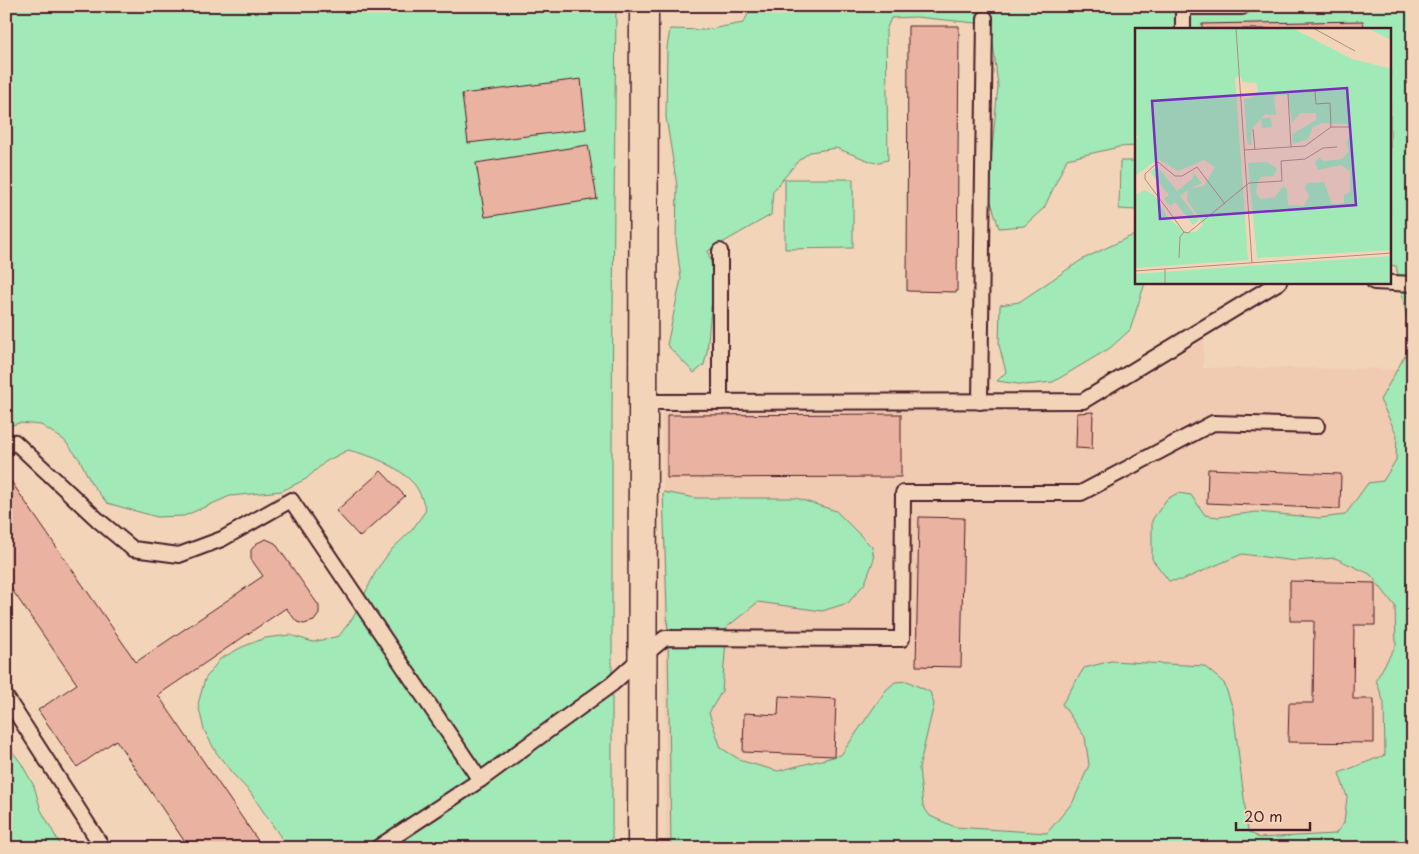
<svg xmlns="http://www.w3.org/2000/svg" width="1419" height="854" viewBox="0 0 1419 854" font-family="'Playpen Sans',sans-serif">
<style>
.built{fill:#f0cab1}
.green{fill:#a1e9b6;stroke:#768470}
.building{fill:#eab2a0;stroke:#4a1f2b}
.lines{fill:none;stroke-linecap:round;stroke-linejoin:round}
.lane-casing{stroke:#4a1f2b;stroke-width:18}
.street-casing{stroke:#4a1f2b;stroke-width:31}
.lane{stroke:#f2d5b8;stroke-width:14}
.street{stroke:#f2d5b8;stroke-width:28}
.inset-road{fill:none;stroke:#af8c80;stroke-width:1}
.view{fill:#7b2cbf;fill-opacity:0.15;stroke:#7b2cbf;stroke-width:2.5}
.inset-edge{fill:none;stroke:#4a1f2b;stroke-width:2.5}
</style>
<rect width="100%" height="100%" fill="#f2d5b8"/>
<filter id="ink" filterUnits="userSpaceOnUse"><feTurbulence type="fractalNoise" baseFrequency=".02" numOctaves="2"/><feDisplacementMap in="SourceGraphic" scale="10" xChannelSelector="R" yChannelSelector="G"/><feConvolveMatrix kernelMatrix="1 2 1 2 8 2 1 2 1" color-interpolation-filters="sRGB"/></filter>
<g filter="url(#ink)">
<path class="built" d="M1204,340L1203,368L1413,369V848H666L665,638L662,410L1086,411Z"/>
<g class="green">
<path d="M6,6H616L612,410V848H286L280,836L250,792L232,773L216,752L204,730L198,704L205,679L220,659L242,647L265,638L290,635L313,642L339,636L354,616L377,569L392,549L412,530L426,510C423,502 420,491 414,484C397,465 373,456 348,450L325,462L306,479L282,491L230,496L184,516L157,517L107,503L91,483L80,460L64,440L41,425L19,423L6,427Z"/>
<path d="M753,6H1413V848H671L668,638L663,492L696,498H796L836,511L872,547L874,559L865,583L848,603L822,611L758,602L727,627L722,691L709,713L721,748L742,761L778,771L841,755L886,690L895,682L907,681L930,692L934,704L919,768L923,806L930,816L955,827L1047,833L1073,802L1089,765L1085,737L1062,704L1084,668L1111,661L1204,666L1224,683L1233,709L1248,831L1259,838L1335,834L1344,823L1347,797L1339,773L1385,755L1384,703L1376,680L1396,645L1395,606L1370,574L1335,558L1295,561L1242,554L1182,580L1169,581L1152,559V520L1167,499L1178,493L1191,495L1205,515L1218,517L1257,512L1320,518L1345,515L1368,483L1383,481L1396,460L1397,435L1380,400L1412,343L1396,266L1390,265V29H1136V146L1119,147L1067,159L1044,208L1024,226L999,228L988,192L998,86L992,34L985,24L916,17L891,18L886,30L888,160L875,163L836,148L810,152L799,160L773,191L771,215L708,251L714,275L707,352L704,365L694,373L667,345L681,279L676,240L677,186L666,117L667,48L670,29L705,30L743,23Z"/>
<path d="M1120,161H1136V210L1119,209Z"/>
<path d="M785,179H853V248L785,249Z"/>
<path d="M1136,235V282L1145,283L1130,330L1110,348L1053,382L1025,385L997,381L1006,372L999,345L1000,305L1019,302L1083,259L1129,237Z"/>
<path d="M6,743L21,763L34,786L41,810L62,848H6Z"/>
</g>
<g class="building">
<path d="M1363,21L1364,29H1202V24Z"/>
<path d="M908,26H959L957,292L907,291Z"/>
<path d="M581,79L586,129L468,143L462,94Z"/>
<path d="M588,145L597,199L485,217L476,163Z"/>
<path d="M1093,412L1092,449L1076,448L1077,413Z"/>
<path d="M901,414V477L667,478V415Z"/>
<path d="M1208,469L1341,474L1340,509L1207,503Z"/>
<path d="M381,471L405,496L360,537L336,511Z"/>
<path d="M6,474L136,662L263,576L251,559V550L257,543L266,539L275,543L319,606V614L314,621L304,624L297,622L286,608L158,695L263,848H189L116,740L77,767L38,710L77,684L6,581Z"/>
<path d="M919,517L964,518L961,667L916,666Z"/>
<path d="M1290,581L1375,583V625H1354L1353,699H1374V743L1288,742L1289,703H1313L1314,621H1290Z"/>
<path d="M779,696L836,699L834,756L743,752L744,713L778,715Z"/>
</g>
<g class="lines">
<g class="lane-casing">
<g id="lane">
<path d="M1183,29V7H1242"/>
<path d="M1374,282L1413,284"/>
<path d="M643,402L1083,401L1279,282"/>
<path d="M720,402V251"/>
<path d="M980,402L985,18"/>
<path d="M6,447L15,442L98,520L133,549L179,555L222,539L291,500L480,780"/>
<path d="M6,697L103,848"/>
<path d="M377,848L480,780L612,684L643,656L665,638L902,639L903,493H1081L1213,423L1317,426"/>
</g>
</g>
<g class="street-casing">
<path id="street" d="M642,848L644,6"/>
</g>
<use href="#lane" class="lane"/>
<use href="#street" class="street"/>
</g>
</g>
<g transform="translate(1135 28)">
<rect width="256" height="256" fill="#f2d5b8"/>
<path d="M0,0H157L217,31L257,41L256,222L122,230L113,135L131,134L142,140L139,148L127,149L123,153L121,165L126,171L140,169L148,158L152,161L153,177L169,178L174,168L170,160L172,155L189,154L197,176L209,175V167L215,164V143L206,137L183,142L180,134L184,130L189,133L207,131L214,123L211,115L215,107L212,96L187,95L178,99L173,111L158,116L157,106L181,92V85H165L157,95L153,67H143L139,69L141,87L130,86L127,90H136L137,99L127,100L126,91L117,101L116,118L112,114L109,71L119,69L123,62L121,55L108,54L105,48L100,50L113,232L0,240V167L10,162L19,167L34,191L50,204H61L68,196L52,172L53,162L45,168L64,192L58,197L40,174L35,178L29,171L34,167L15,144L22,138L42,163L58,150L59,145L67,155L54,161L69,158L80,139L69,132L43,143L23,131L0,148V112L3,109L0,105ZM232,0H256V12ZM256,228V256L0,257V246Z" fill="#a1e9b6"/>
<path class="inset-road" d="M101,0L117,235M178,0L220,23M188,62L180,63L181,76L195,75L196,99M153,66L156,119M118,101L120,122M109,122L170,118L196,99H215M49,204L10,151V146L23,134L40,148H47L62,139L90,176M44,230L45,209L49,204L53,205L114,155L147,153L146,133L170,131L188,120L202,119M30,241V257M0,243L257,225"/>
<path class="view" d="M212,60L221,177L25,191L17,73Z"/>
<rect width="256" height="256" class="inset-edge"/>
</g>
<rect width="1419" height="854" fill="none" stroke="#f2d5b8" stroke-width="25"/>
<rect x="12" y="12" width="1394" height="829" fill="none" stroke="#4a1f2b" stroke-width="2" filter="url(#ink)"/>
<path d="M1236 822v8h74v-8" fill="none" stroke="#4a1f2b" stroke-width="2.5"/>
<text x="1244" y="822" font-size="15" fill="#4a1f2b" stroke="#f2d5b8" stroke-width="4" paint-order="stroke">20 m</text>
</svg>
